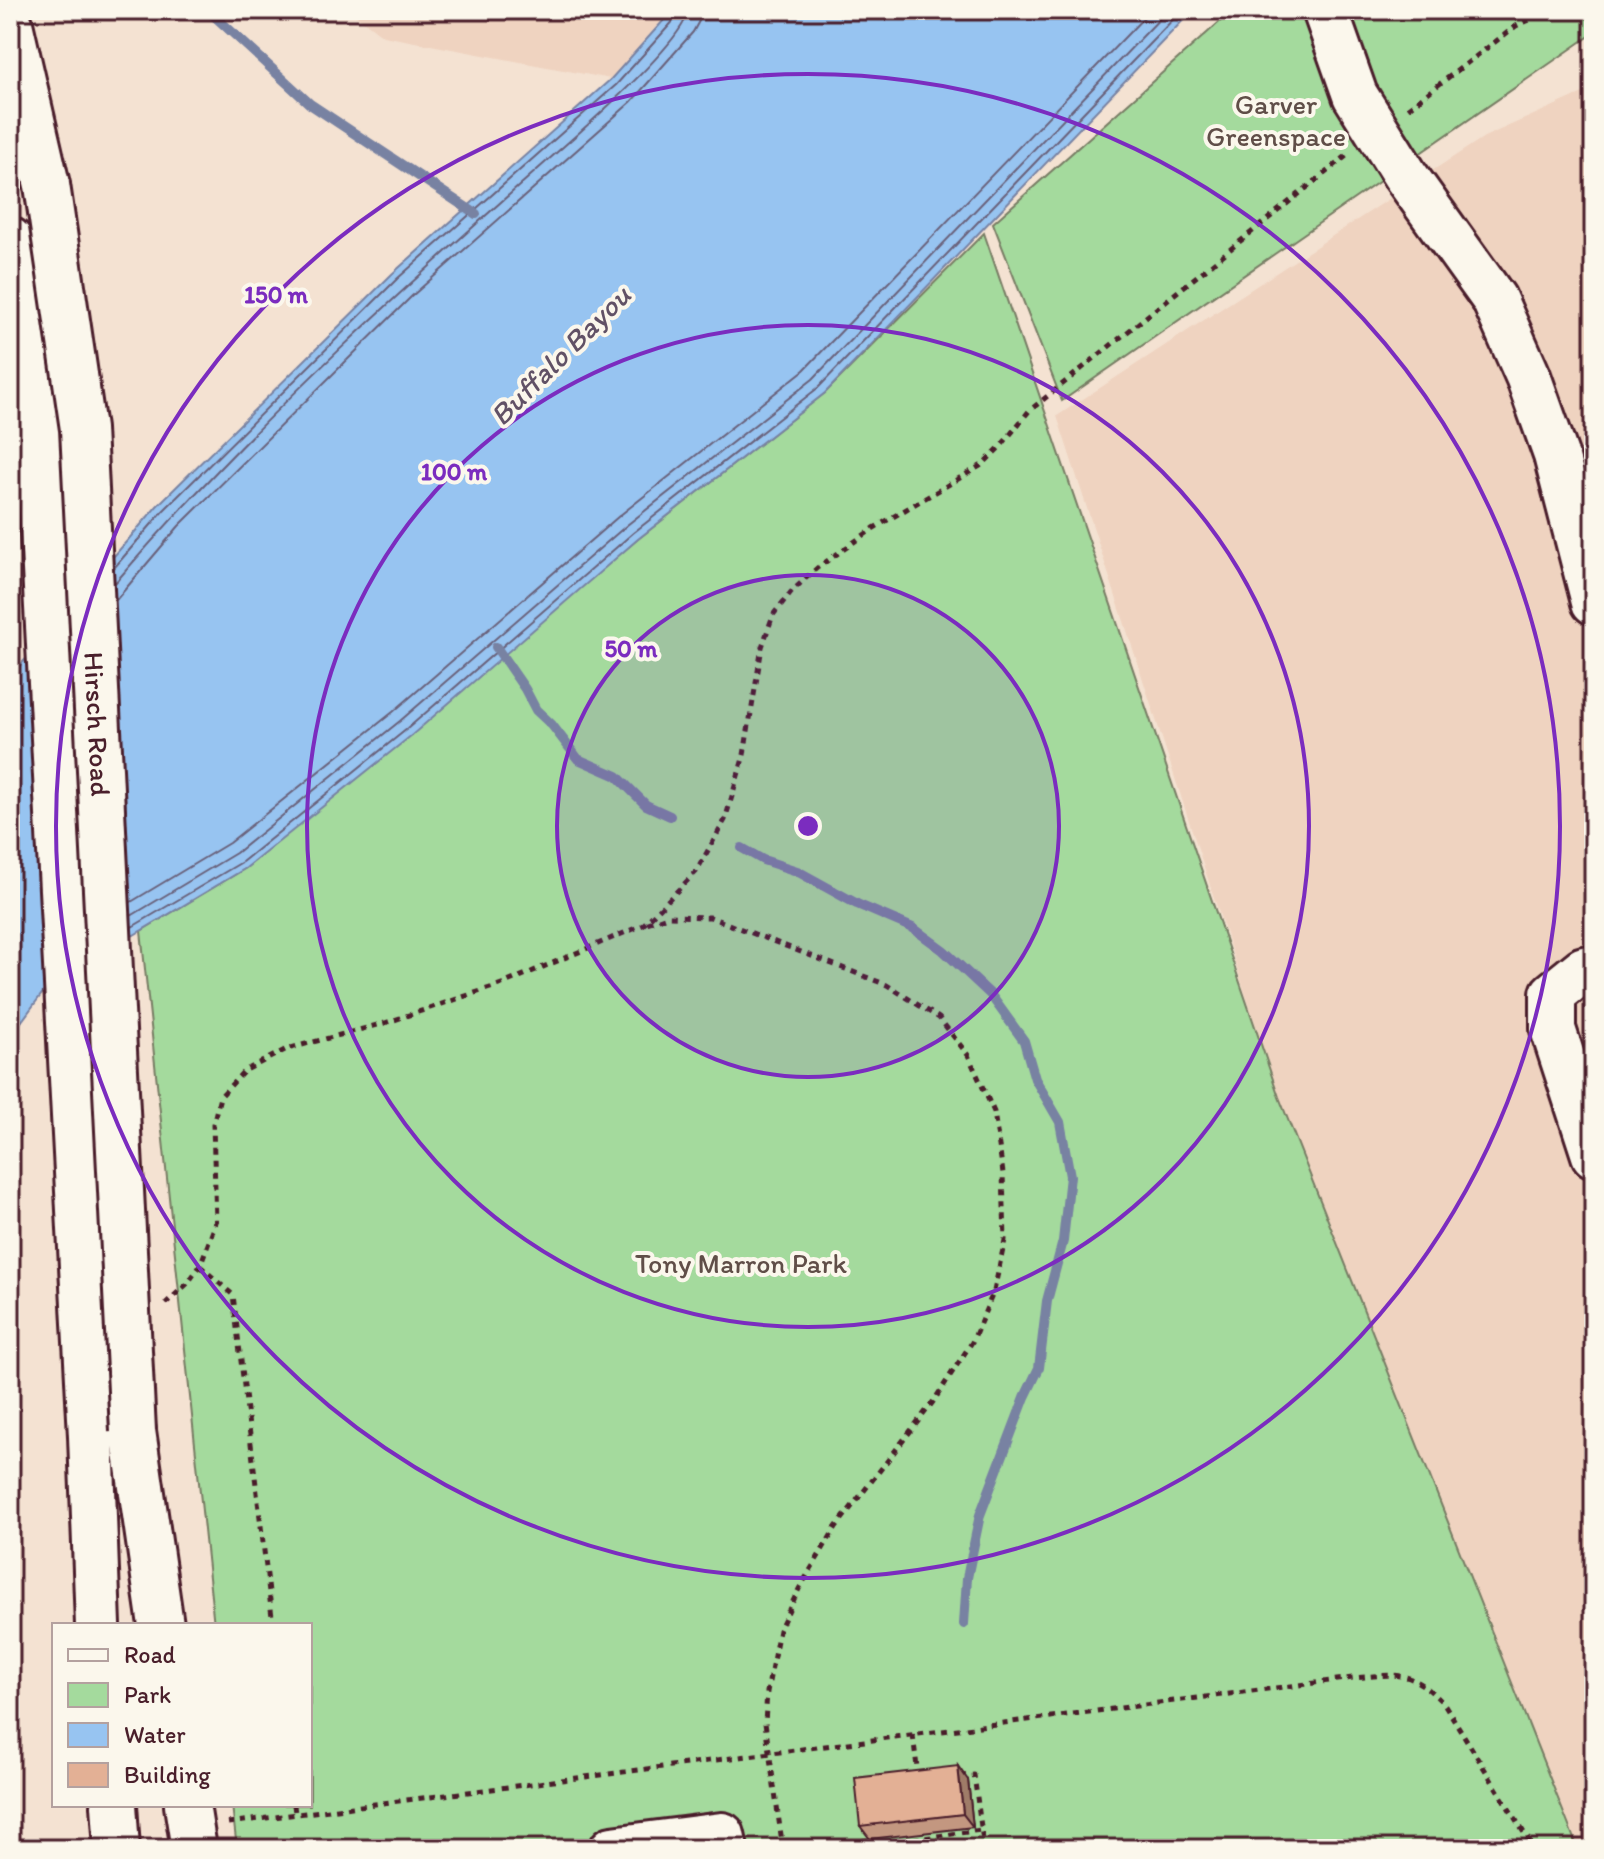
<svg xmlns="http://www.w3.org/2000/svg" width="1604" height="1859" viewBox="0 0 1604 1859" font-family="Itim,sans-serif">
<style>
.built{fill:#efd3c0}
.green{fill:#a4da9d;stroke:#777c64;stroke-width:2}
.water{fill:#97c4f1;stroke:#7882a2;stroke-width:2}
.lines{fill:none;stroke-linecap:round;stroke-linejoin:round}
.shore{stroke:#69617a;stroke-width:2}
.stream{stroke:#7882a2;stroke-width:10}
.minor-casing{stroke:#4a1f2b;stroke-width:50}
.major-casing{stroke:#4a1f2b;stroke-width:50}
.path{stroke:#4a1f2b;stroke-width:5;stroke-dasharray:6 6;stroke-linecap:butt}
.minor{stroke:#fbf7ec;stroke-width:44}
.major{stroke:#fbf7ec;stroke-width:44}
.major-bridge-casing{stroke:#4a1f2b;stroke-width:50;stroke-linecap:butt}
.major-bridge{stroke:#fbf7ec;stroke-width:44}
.wall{fill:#c39780;stroke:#4a1f2b;stroke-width:2}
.shaded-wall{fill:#9f7b68;stroke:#4a1f2b;stroke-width:2}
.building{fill:#e3b095;stroke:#4a1f2b;stroke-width:2}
.ring{fill:none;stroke:#7b2cbf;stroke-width:4}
.labels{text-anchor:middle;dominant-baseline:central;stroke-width:8;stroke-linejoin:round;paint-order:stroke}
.park-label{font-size:28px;fill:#604e48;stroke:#fbf7ec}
.street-label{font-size:28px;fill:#4a1f2b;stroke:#fbf7ec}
.water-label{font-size:30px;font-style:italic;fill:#615166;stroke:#fbf7ec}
.centre{fill:#7b2cbf;stroke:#fbf7ec;stroke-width:4}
.ring-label{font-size:24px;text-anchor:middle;font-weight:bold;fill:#7b2cbf;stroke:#fbf7ec;stroke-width:8;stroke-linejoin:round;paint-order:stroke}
</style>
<rect width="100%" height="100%" fill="#f4e2d2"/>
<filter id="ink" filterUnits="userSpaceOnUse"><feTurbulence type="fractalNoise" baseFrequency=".0125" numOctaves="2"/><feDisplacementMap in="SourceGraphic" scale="16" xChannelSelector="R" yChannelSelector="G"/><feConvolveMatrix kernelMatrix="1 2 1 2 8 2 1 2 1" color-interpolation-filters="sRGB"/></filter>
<g filter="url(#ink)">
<g class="built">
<path d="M349,10H673L611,79L383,36Z"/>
<path d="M1594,88V1849H1578L1279,1097L1057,416L1484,137Z"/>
</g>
<g class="green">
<path d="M1233,10H1594V33L1062,401L993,223Z"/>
<path d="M984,233L1279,1097L1578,1849H237L232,1805H310V1625H214L141,931L246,868L638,539L825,393Z"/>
</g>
<path class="water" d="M673,10H1193L825,393L638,539L412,735L246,868L47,987L10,1037V677L157,506L392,274L611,79Z"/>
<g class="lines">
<g class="shore">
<path d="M114,568L163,511L397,279L616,85L676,18L678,10"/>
<path d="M115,583C256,419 419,274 581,131C603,111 687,36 688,10"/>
<path d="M116,600L179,526L412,296L631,102L693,32L699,21L700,10"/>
<path d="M131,902L229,843L393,712L619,516L804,370L1151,10"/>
<path d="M131,916L236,853L400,721L627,525L813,379L1168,10"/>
<path d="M132,927L242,862L407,729L633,533L819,387L1182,10"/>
</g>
<g class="stream">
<path d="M208,10L310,104L476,214"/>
<path d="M496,647L525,689L536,710L552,725L578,759L617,776L646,805L670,816"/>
<path d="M742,848L763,860L797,871L857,904L913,928L943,950L990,994L1024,1041L1035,1079L1060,1122L1070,1176L1063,1241L1047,1301L1039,1368L1025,1397L980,1515L967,1578L964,1624"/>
</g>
<g class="minor-casing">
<g id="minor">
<path d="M1325,10L1355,95L1405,175L1494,299L1528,376L1556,455L1594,602"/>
<path d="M1594,967L1584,969L1553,994V1029L1594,1155"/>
<path d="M612,1849L722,1835L725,1849"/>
</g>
</g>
<g class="major-casing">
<g id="major">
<path d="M10,24L47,185"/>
<path d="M10,240L35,399L39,456L91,1436L98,1625"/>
<path d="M133,1431L161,1625"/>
<path d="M114,1805L117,1849"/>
<path d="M187,1805L194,1849"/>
</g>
</g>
<g class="path">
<path d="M1408,108L1516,26L1552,10"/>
<path d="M647,923L667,916L710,917L887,985L939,1018L968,1055L994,1112L1003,1173L1005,1240L994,1291L972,1342L933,1402L836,1527L799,1589L779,1630L767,1692L765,1723L783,1849"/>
<path d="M200,1266L233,1295L273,1625"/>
<path d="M165,1304L187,1284L200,1266L216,1222L213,1124L220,1097L244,1071L287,1049L385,1023L505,983L643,925L696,872L725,820L744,755L762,647L773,615L791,592L817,568L874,528L982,465L1001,446L1029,411L1350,153"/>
<path d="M913,1735L918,1775"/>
<path d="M960,1776L974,1775L984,1849"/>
<path d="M294,1805L295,1813"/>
<path d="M228,1823L1353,1678C1399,1674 1411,1669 1445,1705L1534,1849"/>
<path d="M864,1826L866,1849"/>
<path d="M866,1846L981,1830"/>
</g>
<use href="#minor" class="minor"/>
<use href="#major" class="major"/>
<g class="major-bridge-casing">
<g id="major-bridge">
<path id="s1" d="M47,185L83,429L133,1431"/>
</g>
</g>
<use href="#major-bridge" class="major-bridge"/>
</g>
<path class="wall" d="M968,1780L973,1827L870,1839L860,1826Z"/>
<path class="shaded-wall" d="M958,1766L968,1780L973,1827L963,1814Z"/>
<path class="building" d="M958,1766L963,1814L860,1826L855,1778Z"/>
</g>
<circle cx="808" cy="826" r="251" fill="#7b2cbf" fill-opacity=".12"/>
<g class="ring">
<circle cx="808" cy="826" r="251"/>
<circle cx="808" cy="826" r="501"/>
<circle cx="808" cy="826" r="752"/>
</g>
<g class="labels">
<g class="park-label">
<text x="1276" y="104">Garver<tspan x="1276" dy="32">Greenspace</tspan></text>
<text x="741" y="1263">Tony Marron Park</text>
</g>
<g class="street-label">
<text stroke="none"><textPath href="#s1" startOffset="542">Hirsch Road</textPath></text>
</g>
<g class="water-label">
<text transform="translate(560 355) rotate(-45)">Buffalo Bayou</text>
</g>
</g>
<circle cx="808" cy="826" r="12" class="centre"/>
<g class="ring-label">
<text x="276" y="303">150 m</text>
<text x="454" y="480">100 m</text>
<text x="631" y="657">50 m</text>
</g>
<rect width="1604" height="1859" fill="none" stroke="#fbf7ec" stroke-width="40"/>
<rect x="20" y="20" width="1564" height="1819" fill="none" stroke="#4a1f2b" stroke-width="3" filter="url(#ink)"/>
<rect x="52" y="1623" width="260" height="184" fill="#fbf7ec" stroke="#b4a19f" stroke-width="2"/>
<rect x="68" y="1649" width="40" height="12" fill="#fbf7ec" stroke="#b4a19f" stroke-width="2"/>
<text x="124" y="1663" font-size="24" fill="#4a1f2b">Road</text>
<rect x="68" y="1683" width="40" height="24" fill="#a4da9d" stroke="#b4a19f" stroke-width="2"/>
<text x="124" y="1703" font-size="24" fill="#4a1f2b">Park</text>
<rect x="68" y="1723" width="40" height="24" fill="#97c4f1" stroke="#b4a19f" stroke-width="2"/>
<text x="124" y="1743" font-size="24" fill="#4a1f2b">Water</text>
<rect x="68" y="1763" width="40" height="24" fill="#e3b095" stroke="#b4a19f" stroke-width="2"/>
<text x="124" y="1783" font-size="24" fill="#4a1f2b">Building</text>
</svg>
